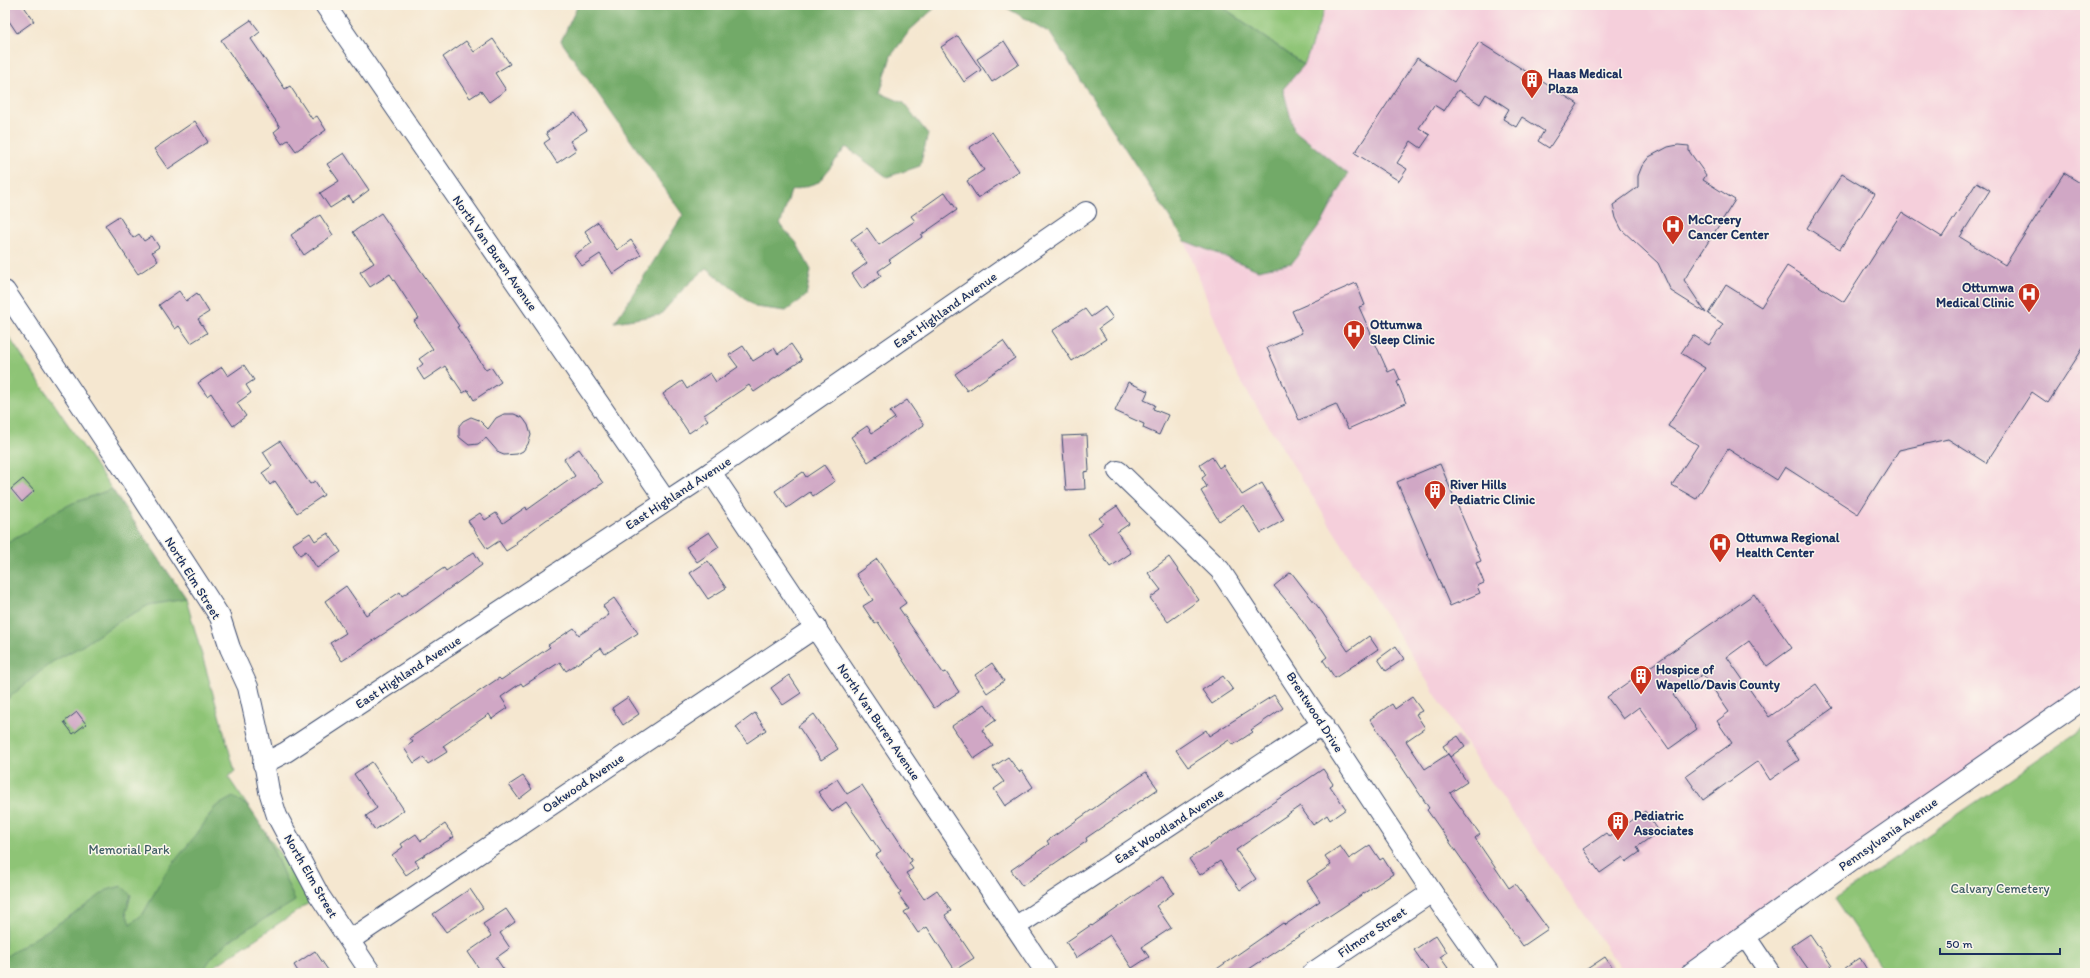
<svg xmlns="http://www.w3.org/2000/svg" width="2090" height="978" viewBox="0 0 2090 978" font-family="Itim,sans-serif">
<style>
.built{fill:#f5cfdb}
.green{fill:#8ec476;stroke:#547a6a}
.forest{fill:#72aa67;stroke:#466c62}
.building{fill:#d0a7c5}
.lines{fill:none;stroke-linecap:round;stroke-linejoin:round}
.minor-casing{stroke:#3c4b6f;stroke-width:22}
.major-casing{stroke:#3c4b6f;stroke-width:24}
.minor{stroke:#fff;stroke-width:20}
.major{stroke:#fff;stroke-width:22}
.labels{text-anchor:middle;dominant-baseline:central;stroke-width:3;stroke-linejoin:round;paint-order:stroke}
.poi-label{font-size:13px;font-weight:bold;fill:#1b2f5e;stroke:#fbf7ec;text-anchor:start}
.street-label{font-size:13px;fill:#1b2f5e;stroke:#fbf7ec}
.park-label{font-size:13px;fill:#3e5c65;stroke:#fbf7ec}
</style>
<rect width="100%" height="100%" fill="#fbf7ec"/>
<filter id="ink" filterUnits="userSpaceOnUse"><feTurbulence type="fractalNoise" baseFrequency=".025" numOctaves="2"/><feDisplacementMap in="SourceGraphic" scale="8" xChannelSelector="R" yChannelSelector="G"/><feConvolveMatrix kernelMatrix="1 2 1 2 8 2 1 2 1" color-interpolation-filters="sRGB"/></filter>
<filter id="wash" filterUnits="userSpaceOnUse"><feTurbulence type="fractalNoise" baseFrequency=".012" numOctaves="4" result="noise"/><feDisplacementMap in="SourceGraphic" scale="16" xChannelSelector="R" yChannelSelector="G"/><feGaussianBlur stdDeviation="0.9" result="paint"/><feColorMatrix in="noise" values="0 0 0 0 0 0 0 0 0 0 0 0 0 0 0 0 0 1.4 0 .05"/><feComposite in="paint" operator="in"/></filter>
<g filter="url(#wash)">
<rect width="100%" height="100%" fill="#f5e7d0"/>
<path class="built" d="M1326,5H2085V688L1693,973H1624L1478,763L1235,372L1185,241L1258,270L1292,263L1323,221L1348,174L1293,130L1283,89L1304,65Z"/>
<g class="green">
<path d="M1220,5H1326L1304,65Z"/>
<path d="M5,331L186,599L235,771L228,777L312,901L212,968L215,973H5Z"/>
<path d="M2085,727V973H1885L1835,899Z"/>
</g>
<g class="forest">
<path d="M578,5H938L910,30L891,56L880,93L904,103L928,134L920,166L887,177L846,147L819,182L791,191L780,225L796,242L811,270L806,296L786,311L755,307L707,268L685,287L660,315L615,322L683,215L561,41Z"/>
<path d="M1002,5H1220L1304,65L1283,89L1294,130L1348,174L1323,221L1292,263L1258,270L1185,241L1050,33Z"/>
<path d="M112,489L186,599L149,605L121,620L82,646L52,662L5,701V544L25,533L51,514L73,503Z"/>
<path d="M233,797L248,806L265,831L295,901C263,922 220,937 202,973H5V957L81,909L107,890L122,886L131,895L126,912L130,924L143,914L166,872L199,831L215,807Z"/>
</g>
<g id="blocks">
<g class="building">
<path d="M5,5H23L34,21L17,33L5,15Z"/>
<path d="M251,20L260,32L251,39L285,89L290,86L312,119L317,116L326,130L296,151L288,140L282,144L274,132L280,127L221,40Z"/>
<path d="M958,36L981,70L964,82L941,47Z"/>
<path d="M493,39L510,64L495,73L506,90L489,102L481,91L470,98L443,57L466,41L474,52Z"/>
<path d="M1004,41L1019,64L992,82L977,59Z"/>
<path d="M1479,42L1578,104L1549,148L1538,141L1544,131L1522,117L1516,127L1503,119L1509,109L1486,94L1480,104L1458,90L1444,111L1434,105L1419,128L1430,135L1421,148L1411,141L1397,163L1407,169L1399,181L1355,153L1417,58L1454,82Z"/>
<path d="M575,113L587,130L570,141L576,150L557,163L544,143L550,139L546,133Z"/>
<path d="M195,121L208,142L168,169L154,149Z"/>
<path d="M992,132L1019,171L978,198L967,181L984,170L969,148Z"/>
<path d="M1678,145L1689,146V151L1706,175L1703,180L1735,200L1684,280L1706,313L1671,291L1658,263L1622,230L1616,218L1613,205L1638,187V176L1642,166L1649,157L1668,147Z"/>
<path d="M344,153L369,190L353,202L349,196L330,208L320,193L339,181L327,164Z"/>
<path d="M2064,173L2085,186V345L2048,403L2032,392L1986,463L1948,439L1899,450L1858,514L1785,467L1777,480L1728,449L1696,499L1672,485L1698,445L1668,426L1705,368L1681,353L1693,335L1709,345L1723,324L1708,314L1726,285L1761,307L1787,266L1844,302L1902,212L1942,237L1977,182L1990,190L1960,237L2005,265Z"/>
<path d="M1842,174L1875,194L1840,249L1807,228Z"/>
<path d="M945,192L957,210L921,235L922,237L889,260L891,262L878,271L881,276L862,289L852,274L867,263L851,239L867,228L879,245L915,221L911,216Z"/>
<path d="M381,213L459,326L457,327L486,370L491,367L501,382L474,400L468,390L463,393L445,366L424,380L417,369L423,364L419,359L433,349L414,321L419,318L390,274L370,287L360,272L374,263L353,232Z"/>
<path d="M320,215L333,235L304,255L291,235Z"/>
<path d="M119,216L133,238L139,234L144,241L152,236L159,247L152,252L158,261L138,274L105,225Z"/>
<path d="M598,222L617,250L631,240L641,255L613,274L600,254L582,266L574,255L592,243L585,231Z"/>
<path d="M1356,283L1365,305L1359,307L1388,372L1395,369L1400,380L1397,382L1406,403L1348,429L1336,404L1299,420L1267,348L1302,333L1292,311Z"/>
<path d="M179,291L186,301L197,293L209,312L198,319L207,333L191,343L179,326L175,329L159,305Z"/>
<path d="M1105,307L1113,318L1099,328L1106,339L1072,361L1052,331L1085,309L1091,317Z"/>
<path d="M1003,341L1015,358L967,391L955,374Z"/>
<path d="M791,344L802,360L754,392L749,385L704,415L708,420L689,433L663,394L682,381L687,389L710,373L716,382L738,367L729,355L743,346L753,361L774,348L778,354Z"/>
<path d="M244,365L254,380L246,385L251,393L237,403L246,416L233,426L211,393L207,396L198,383L222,367L228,376Z"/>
<path d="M1128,382L1148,391L1144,400L1155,405L1153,409L1168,415L1159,435L1143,428L1144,424L1115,411Z"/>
<path d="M907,400L924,425L868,462L851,437L867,426L872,433L895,418L890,412Z"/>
<path d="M504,414H514L523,418L528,425L531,435L528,444L523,451L517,454L504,455L499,453L486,438L478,444L469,445L459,437V426L463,421L471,417L479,420L488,429L496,418Z"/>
<path d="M1087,435L1089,471L1084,472L1085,489L1066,490L1062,436Z"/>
<path d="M280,441L310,484L315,481L324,495L297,513L275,481L270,485L262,473L272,466L263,452Z"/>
<path d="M579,449L603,483L546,520L516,542L517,544L506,551L499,541L487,549L468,521L480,513L485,520L496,513L503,523L526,507L527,510L575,476L564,459Z"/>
<path d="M1212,457L1219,468L1223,465L1242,495L1262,483L1284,520L1261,533L1244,505L1219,521L1201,491L1207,487L1202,478L1206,475L1200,465Z"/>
<path d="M1440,464L1481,561L1476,563L1484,583L1477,586L1480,593L1450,606L1397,482Z"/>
<path d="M824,465L835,481L813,496L810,492L787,508L775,491L803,472L806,477Z"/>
<path d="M23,479L34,491L22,502L11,489Z"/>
<path d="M1117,506L1129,524L1117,532L1131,553L1110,567L1088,534L1103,523L1099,518Z"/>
<path d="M709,532L719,547L697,562L686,547Z"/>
<path d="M310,533L315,541L328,533L341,552L317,568L306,551L300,555L293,544Z"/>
<path d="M474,552L482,565L414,614L342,661L330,643L346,633L325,601L346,586L366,615L400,592L402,596L444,568L446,571Z"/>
<path d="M1169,557L1199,600L1168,622L1150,598L1161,590L1148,573Z"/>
<path d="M877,559L906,603L899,608L943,673L946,672L959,692L934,708L878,622L875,624L863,606L873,600L856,574Z"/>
<path d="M708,561L726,588L708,599L690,573Z"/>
<path d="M1291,572L1322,612L1348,651L1369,636L1378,649L1335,678L1323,660L1327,657L1296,612L1274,586Z"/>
<path d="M1754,594L1792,648L1767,666L1749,641L1727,657L1769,717L1816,684L1833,708L1786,741L1799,760L1770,780L1758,761L1703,800L1686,776L1732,743L1717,721L1729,712L1703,674L1673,695L1697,729L1669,749L1639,707L1623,719L1607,697Z"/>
<path d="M614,598L638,633L605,654L601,648L566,671L560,662L523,686L521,683L501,697L508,708L492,719L489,714L443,746L447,752L428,764L423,757L414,763L404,748L413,742L410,738L499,678L501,680L550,647L548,645L574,628L579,635L609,615L603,606Z"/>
<path d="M1396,646L1404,659L1386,671L1378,659Z"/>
<path d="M992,663L1004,681L987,693L975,675Z"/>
<path d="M789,675L801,693L783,705L771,688Z"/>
<path d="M1223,676L1233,690L1212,704L1202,690Z"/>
<path d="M1274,695L1283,708L1251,730L1253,732L1233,745L1229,740L1188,767L1176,750L1206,730L1209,736Z"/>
<path d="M628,697L639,714L623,725L612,708Z"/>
<path d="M1412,697L1422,711L1416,714L1425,728L1406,741L1425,769L1448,754L1467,782L1450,793L1480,834L1475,838L1509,888L1515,884L1548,929L1523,946L1427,810L1429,808L1370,719L1392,704L1395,709Z"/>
<path d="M985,704L996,720L982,730L993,746L974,759L952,726Z"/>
<path d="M77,712L86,724L73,734L64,722Z"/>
<path d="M755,713L766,730L747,743L736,727Z"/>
<path d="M814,714L838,749L821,760L798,726Z"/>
<path d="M1458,736L1465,746L1450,757L1443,746Z"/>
<path d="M1008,757L1019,772L1022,770L1033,787L1005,806L994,789L1004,782L993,767Z"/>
<path d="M372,762L404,810L375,830L366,816L377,808L354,774Z"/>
<path d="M1323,769L1333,784L1330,786L1346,809L1330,820L1327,815L1313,825L1300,806L1236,850L1256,879L1240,890L1220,861L1200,875L1189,859Z"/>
<path d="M1146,772L1158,789L1086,838L1087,841L1022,886L1011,870L1049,844L1047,841Z"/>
<path d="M523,776L532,789L519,799L509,785Z"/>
<path d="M837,779L847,794L862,785L912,861L909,863L913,869L906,873L924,899L937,890L951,911L945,915L974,958L955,970L927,927L918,933L904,912L909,909L898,894L901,892L876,855L881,852L863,826L846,802L832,812L818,792Z"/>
<path d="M1645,811L1659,831L1637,847L1640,852L1626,862L1623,857L1600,873L1583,849L1606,833L1609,837Z"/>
<path d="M445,824L454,837L415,861L419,866L406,875L392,855L403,847L401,844L416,834L421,841Z"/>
<path d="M1370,845L1380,860L1383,858L1393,874L1243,973H1211L1283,923L1285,925L1320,901L1307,881L1331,865L1325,856L1340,846L1349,859Z"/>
<path d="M1163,876L1174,893L1156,906L1171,928L1142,947L1149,957L1132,968L1110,935L1076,958L1066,942L1091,925L1092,926Z"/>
<path d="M470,889L483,908L446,932L433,914Z"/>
<path d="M506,909L515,922L500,933L510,948L496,958L506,973H482L468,952L491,936L483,924Z"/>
<path d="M1810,934L1832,966L1821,973H1811L1792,946Z"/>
<path d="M1436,935L1447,952L1440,957L1448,968L1441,973H1430L1414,950Z"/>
<path d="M315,951L330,973H299L294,965Z"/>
<path d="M1605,957L1616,973H1581Z"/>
<path d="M1860,958L1869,973H1838Z"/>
</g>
</g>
</g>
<g filter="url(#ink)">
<use href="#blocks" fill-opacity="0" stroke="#3c4b6f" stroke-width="1"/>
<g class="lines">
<g class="minor-casing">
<g id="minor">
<path d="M325,5L666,501"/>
<path d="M5,291L139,492L220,617L230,648L248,687L262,750L269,791L277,816L319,895L371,973"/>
<path d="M1118,471L1220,570L1432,892L1489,973"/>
<path d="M711,472L1046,973"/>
<path d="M263,764L286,752L711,472L1086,212"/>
<path d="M1015,927L1323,724"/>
<path d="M1745,936L1770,973"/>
<path d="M350,940L816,627"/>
<path d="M1312,973L1432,892"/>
</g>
</g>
<g class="major-casing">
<path id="major" d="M1693,973L1860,853L2085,697"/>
</g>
<use href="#minor" class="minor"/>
<use href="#major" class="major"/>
</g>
</g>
<defs>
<g id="building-pin" transform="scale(1.15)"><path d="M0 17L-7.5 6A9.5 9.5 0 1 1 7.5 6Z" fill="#c8321e" stroke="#fbf7ec"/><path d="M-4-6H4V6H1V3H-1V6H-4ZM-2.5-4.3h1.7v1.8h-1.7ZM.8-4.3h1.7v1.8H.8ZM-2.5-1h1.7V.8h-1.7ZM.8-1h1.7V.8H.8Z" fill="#fff"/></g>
<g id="hospital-pin" transform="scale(1.15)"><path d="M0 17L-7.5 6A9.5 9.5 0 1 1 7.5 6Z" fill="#c8321e" stroke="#fbf7ec"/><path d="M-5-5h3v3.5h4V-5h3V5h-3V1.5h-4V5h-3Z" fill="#fff"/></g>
</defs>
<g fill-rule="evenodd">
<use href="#building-pin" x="1532" y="80"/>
<use href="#hospital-pin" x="1673" y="226"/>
<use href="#hospital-pin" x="2029" y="294"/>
<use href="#hospital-pin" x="1354" y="331"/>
<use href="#building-pin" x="1435" y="491"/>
<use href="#hospital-pin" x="1720" y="544"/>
<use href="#building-pin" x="1641" y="676"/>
<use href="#building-pin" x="1618" y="822"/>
</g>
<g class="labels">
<g class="poi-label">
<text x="1548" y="73">Haas Medical<tspan x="1548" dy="15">Plaza</tspan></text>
<text x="1688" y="219">McCreery<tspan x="1688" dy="15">Cancer Center</tspan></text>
<text x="2014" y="287" text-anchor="end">Ottumwa<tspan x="2014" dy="15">Medical Clinic</tspan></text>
<text x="1370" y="324">Ottumwa<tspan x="1370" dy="15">Sleep Clinic</tspan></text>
<text x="1450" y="484">River Hills<tspan x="1450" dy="15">Pediatric Clinic</tspan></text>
<text x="1736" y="537">Ottumwa Regional<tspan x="1736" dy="15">Health Center</tspan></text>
<text x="1656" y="669">Hospice of<tspan x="1656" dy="15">Wapello/Davis County</tspan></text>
<text x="1634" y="815">Pediatric<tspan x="1634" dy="15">Associates</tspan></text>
</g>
<g class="street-label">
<text transform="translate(495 253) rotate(55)">North Van Buren Avenue</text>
<text transform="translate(945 310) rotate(-35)">East Highland Avenue</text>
<text transform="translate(678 493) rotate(-33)">East Highland Avenue</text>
<text transform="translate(193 578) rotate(58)">North Elm Street</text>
<text transform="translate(408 672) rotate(-33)">East Highland Avenue</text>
<text transform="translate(1315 712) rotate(57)">Brentwood Drive</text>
<text transform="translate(879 722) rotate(56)">North Van Buren Avenue</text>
<text transform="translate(583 783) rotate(-34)">Oakwood Avenue</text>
<text transform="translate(1169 826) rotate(-33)">East Woodland Avenue</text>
<text transform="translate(1888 834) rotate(-35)">Pennsylvania Avenue</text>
<text transform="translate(311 876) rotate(60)">North Elm Street</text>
<text transform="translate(1372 932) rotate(-34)">Filmore Street</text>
</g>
<g class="park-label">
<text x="129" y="849">Memorial Park</text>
<text x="2000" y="888">Calvary Cemetery</text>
</g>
</g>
<rect width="2090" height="978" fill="none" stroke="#fbf7ec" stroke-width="20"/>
<path d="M1940 948v6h120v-6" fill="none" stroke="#1b2f5e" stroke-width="2"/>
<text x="1946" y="948" font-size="12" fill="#1b2f5e" stroke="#fbf7ec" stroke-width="3" paint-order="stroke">50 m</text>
</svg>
